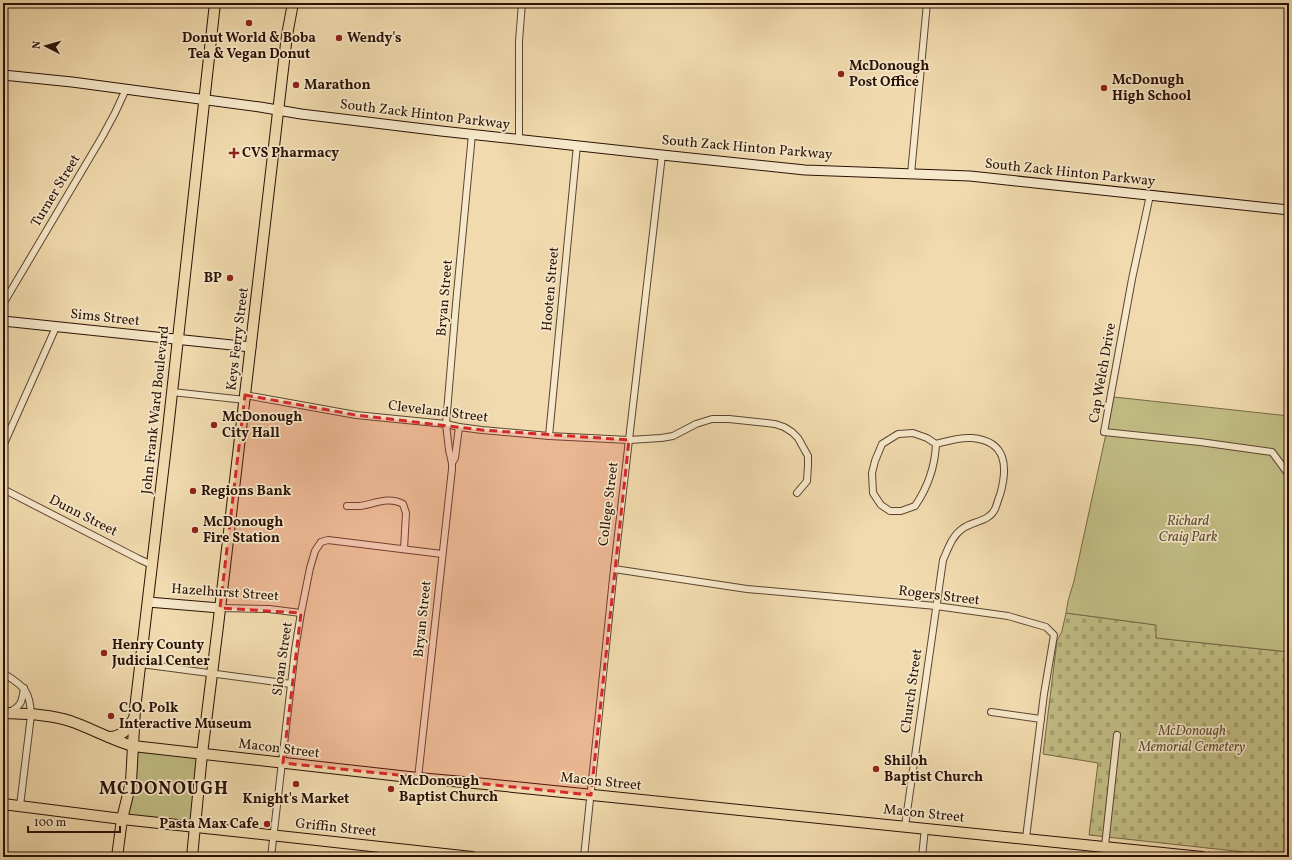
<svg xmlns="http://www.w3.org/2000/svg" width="1292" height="860" viewBox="0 0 1292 860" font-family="Vollkorn,serif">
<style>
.cemetery{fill:url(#cemetery-stones);stroke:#766846}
.park{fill:#c2be85;stroke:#766846}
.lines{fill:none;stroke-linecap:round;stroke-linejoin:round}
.minor-casing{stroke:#5c4430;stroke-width:8}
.secondary-casing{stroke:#2b1106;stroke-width:11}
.primary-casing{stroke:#2b1106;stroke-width:12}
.minor{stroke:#f6e8ca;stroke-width:6}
.secondary{stroke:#f6e8ca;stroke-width:9}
.primary{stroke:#f1dbae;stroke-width:10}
.marked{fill:#d62828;fill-opacity:0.2;stroke:#d62828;stroke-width:3;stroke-dasharray:8 5;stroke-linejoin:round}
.poi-dot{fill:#8f2418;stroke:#f6e8ca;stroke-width:1.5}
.labels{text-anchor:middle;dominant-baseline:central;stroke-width:3.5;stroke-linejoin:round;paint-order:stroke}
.poi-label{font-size:14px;font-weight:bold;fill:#2b1106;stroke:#f6e8ca;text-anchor:start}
.street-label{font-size:14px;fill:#2b1106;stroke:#f6e8ca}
.park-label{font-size:14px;font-style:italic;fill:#604e32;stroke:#f6e8ca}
.district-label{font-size:18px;font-weight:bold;letter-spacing:1px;fill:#2b1106;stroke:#f6e8ca}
</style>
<defs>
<pattern id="cemetery-stones" width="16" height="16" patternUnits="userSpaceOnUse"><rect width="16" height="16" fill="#c2be85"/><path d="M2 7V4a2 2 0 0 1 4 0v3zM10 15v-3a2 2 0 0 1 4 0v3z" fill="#a7a271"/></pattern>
</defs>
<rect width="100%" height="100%" fill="#f1dbae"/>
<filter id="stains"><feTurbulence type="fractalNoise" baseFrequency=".005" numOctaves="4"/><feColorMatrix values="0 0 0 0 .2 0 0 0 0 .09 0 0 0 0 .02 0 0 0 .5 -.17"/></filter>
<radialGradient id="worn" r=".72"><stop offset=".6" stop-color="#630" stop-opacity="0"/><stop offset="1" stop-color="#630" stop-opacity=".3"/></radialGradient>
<path class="cemetery" d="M1066,613L1157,625L1156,638L1289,652V857L1089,835L1098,763L1043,754L1057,641L1062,631Z"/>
<g class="park">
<path d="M1114,397L1289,416V652L1156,638V625L1066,613L1068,601L1074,581Z"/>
<path d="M133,746L202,754L196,826L122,819Z"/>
</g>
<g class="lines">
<g class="minor-casing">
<g id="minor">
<path d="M519,140V41L522,3"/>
<path d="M911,174L927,3"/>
<path d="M1150,195L1132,279L1104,432L1200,442L1272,452L1289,475"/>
<path d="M3,304L102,137L115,113L126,89"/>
<path d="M172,392L245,400"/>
<path d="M245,395L356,415L446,424L459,427L482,430L549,436L629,440L661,438L673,436L696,424L712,419H729L775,424L784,427L792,432L798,438L808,456V465L807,481L797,493"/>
<path d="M913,433L927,438L936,444C935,466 928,487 915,506L901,511H890L881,505L873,493L872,473L875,461L882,444L898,434Z"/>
<path d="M549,436L577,145"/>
<path d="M3,446L56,327"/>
<path d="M452,463L455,458L459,427"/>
<path d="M3,489L139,559L152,565"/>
<path d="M347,506C351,506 356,506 360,506C374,504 389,496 403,504L406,513L404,549"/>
<path d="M614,569L747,589L936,606L1008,616L1046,627L1054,635L1044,694L1026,838"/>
<path d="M220,608L269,609L301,613"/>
<path d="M141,664L291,684"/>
<path d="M3,673C23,686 30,689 31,715L20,806"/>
<path d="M9,712C22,706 22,701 24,688"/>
<path d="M991,712L1041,719"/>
<path d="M418,778L452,469V463L449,450L446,424L456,304L472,134"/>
<path d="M905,826L943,560C948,549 952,536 962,529C972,521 989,522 995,509C997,505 998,499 1000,495C1008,467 1007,441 972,438C960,437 947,441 936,444"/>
<path d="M1105,846L1117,735"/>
<path d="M271,857L295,650L301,613L310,568L315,551L321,542L328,540L442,554"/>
<path d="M584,857L614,569L662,155"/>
<path d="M922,857L925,828"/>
</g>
</g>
<g class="secondary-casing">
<g id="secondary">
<path d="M3,75L72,82L260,107L301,114L441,131L662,155L805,170L970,176L1289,210"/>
<path d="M3,321L251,347"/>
<path d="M148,602L220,608"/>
</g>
</g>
<g class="primary-casing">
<g id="primary">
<path d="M3,713C25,714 49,714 70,721C91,728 111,740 133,746L418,778L475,783L1202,857"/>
<path d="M109,737C122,737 128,729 134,718"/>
<path d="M3,804L122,819L472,857"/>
<path d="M117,857L122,819L131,782L135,709L168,429L215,3"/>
<path d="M192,857L202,754L218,626L287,35L293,3"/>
</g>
</g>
<use href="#minor" class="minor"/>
<use href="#secondary" class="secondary"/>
<use href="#primary" class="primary"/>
</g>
<path class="marked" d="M245,395L356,415L482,430L629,440L591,795L283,763L301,613L220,608Z"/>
<g class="poi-dot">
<circle cx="249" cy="23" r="4"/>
<circle cx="339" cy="38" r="4"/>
<circle cx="841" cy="74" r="4"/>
<circle cx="296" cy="85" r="4"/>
<circle cx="1104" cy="88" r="4"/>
<path d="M232 147h4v4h4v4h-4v4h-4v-4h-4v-4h4z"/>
<circle cx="230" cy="278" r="4"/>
<circle cx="214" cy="425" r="4"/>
<circle cx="193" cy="491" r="4"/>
<circle cx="195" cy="530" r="4"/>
<circle cx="104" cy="653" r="4"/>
<circle cx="111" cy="716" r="4"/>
<circle cx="876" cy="769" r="4"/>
<circle cx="296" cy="784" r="4"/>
<circle cx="391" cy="789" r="4"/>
<circle cx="267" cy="824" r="4"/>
</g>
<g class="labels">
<g class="poi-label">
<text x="249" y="38" text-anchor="middle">Donut World &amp; Boba<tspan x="249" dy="16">Tea &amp; Vegan Donut</tspan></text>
<text x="347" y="38">Wendy's</text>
<text x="849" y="66">McDonough<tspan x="849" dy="16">Post Office</tspan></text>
<text x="1112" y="80">McDonugh<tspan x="1112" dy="16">High School</tspan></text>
<text x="304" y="85">Marathon</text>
<text x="242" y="153">CVS Pharmacy</text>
<text x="222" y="278" text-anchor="end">BP</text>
<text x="222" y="417">McDonough<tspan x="222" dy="16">City Hall</tspan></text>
<text x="201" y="491">Regions Bank</text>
<text x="203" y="522">McDonough<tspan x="203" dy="16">Fire Station</tspan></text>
<text x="112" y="645">Henry County<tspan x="112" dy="16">Judicial Center</tspan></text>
<text x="119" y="708">C.O. Polk<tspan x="119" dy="16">Interactive Museum</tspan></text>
<text x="884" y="761">Shiloh<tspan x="884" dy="16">Baptist Church</tspan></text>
<text x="399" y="781">McDonough<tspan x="399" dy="16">Baptist Church</tspan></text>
<text x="296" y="799" text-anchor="middle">Knight's Market</text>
<text x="259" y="824" text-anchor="end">Pasta Max Cafe</text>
</g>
<g class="street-label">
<text transform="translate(425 115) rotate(7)">South Zack Hinton Parkway</text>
<text transform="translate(747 148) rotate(5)">South Zack Hinton Parkway</text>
<text transform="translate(1070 173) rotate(6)">South Zack Hinton Parkway</text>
<text transform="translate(56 191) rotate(-59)">Turner Street</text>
<text transform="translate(551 289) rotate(-85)">Hooten Street</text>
<text transform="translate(445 298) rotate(-85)">Bryan Street</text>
<text transform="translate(105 318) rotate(6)">Sims Street</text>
<text transform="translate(238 339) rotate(-83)">Keys Ferry Street</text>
<text transform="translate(1103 373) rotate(-80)">Cap Welch Drive</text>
<text transform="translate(156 410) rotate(-84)">John Frank Ward Boulevard</text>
<text transform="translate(438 412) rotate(7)">Cleveland Street</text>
<text transform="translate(609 504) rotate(-83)">College Street</text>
<text transform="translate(83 516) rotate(27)">Dunn Street</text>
<text transform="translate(225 593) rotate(4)">Hazelhurst Street</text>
<text transform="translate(939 596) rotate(7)">Rogers Street</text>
<text transform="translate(423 619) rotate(-84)">Bryan Street</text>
<text transform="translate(283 659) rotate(-82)">Sloan Street</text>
<text transform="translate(912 691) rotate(-82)">Church Street</text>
<text transform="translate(279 749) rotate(7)">Macon Street</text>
<text transform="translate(601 782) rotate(6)">Macon Street</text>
<text transform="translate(924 814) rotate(6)">Macon Street</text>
<text transform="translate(336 828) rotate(6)">Griffin Street</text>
</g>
<g class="park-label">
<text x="1188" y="521">Richard<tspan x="1188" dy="16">Craig Park</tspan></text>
<text x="1192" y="731">McDonough<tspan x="1192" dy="16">Memorial Cemetery</tspan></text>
</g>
<g class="district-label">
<text x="164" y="789">MCDONOUGH</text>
</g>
</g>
<rect width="1292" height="860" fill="none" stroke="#f1dbae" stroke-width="16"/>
<rect x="4" y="4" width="1284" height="852" fill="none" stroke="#2b1106" stroke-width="2"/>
<rect x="8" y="8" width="1276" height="844" fill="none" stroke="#2b1106"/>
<g transform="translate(46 46) rotate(276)" stroke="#f6e8ca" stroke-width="3" paint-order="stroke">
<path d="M0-3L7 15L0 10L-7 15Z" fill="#2b1106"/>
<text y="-6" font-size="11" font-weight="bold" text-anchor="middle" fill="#2b1106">N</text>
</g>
<path d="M28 826v6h92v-6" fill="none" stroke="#2b1106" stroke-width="2"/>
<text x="34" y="826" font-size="12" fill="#2b1106" stroke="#f6e8ca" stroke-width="3" paint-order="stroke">100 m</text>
<rect width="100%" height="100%" filter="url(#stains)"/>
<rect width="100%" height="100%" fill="url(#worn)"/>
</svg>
